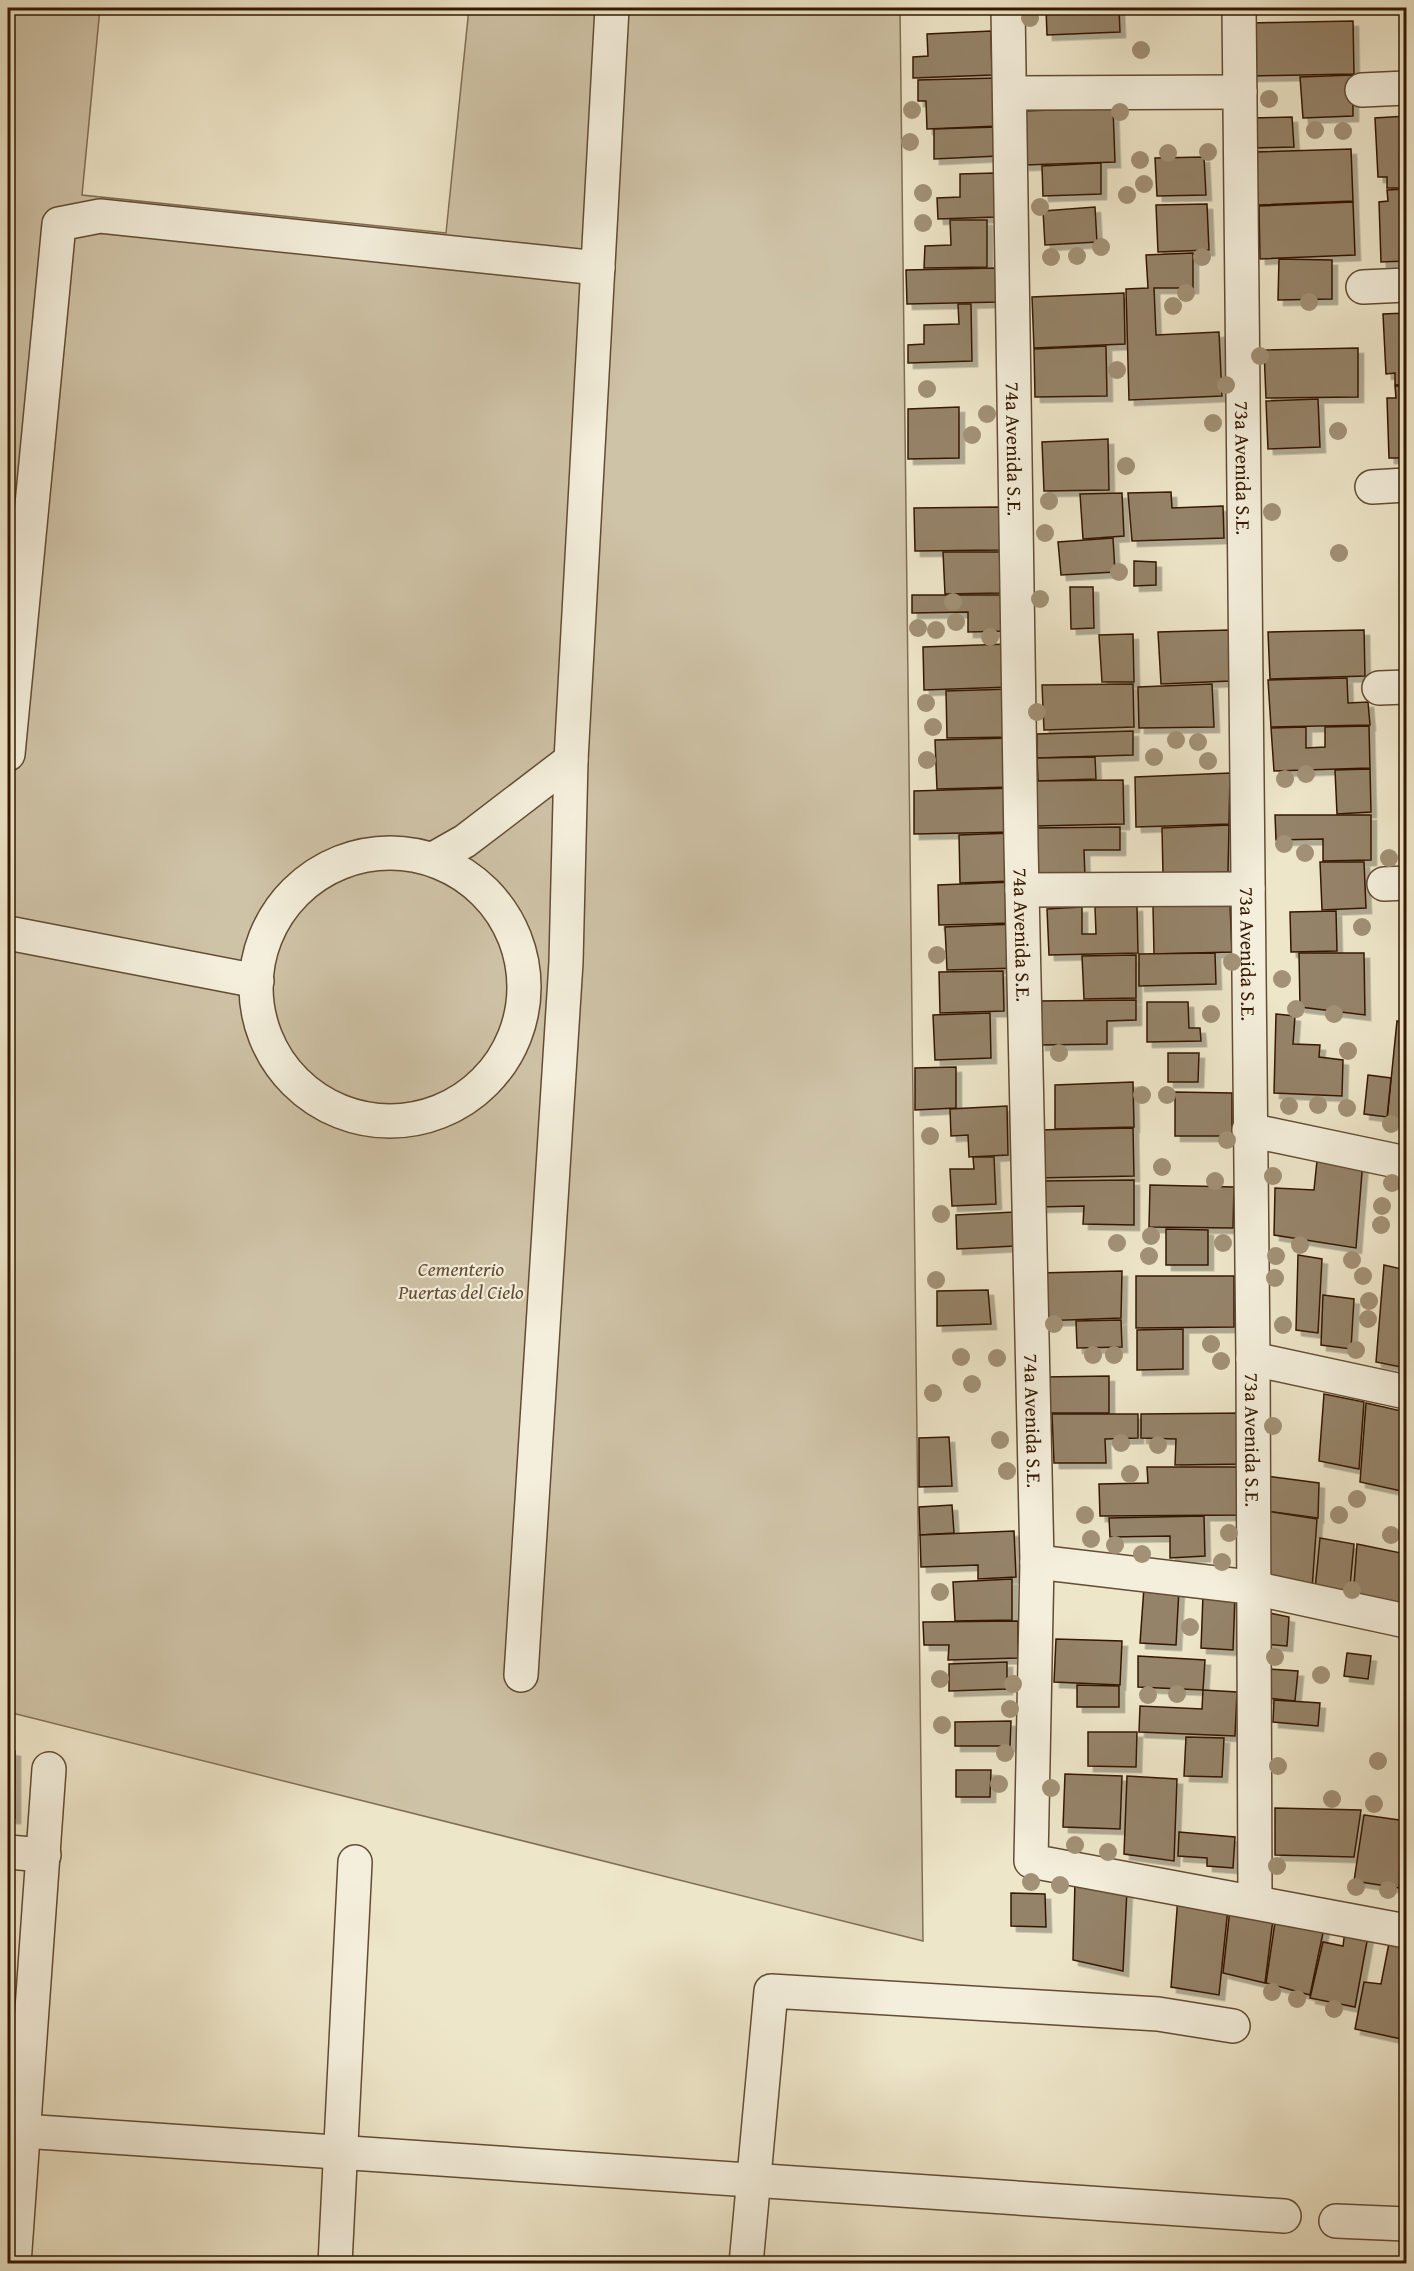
<svg xmlns="http://www.w3.org/2000/svg" width="1414" height="2271" viewBox="0 0 1414 2271" font-family="'Gentium Book Plus',serif">
<style>
.green{fill:#cfc3a7;stroke:#826e54;stroke-width:1.5}
.building{fill:#958369;stroke:#351801;stroke-width:1.5;filter:url(#shadow)}
.lines{fill:none;stroke-linecap:round;stroke-linejoin:round}
.minor-casing{stroke:#634c33;stroke-width:36}
.minor{stroke:#f4efdc;stroke-width:33}
.tree{fill:#a29176}
.labels{text-anchor:middle;dominant-baseline:central;stroke-width:4.5;stroke-linejoin:round;paint-order:stroke}
.street-label{font-size:20px;fill:#351801;stroke:#f4efdc}
.park-label{font-size:20px;font-style:italic;fill:#634b33;stroke:#f4efdc}
</style>
<defs>
<filter id="shadow"><feDropShadow dx="5.5" dy="5.5" stdDeviation="0" flood-color="#0004"/></filter>
</defs>
<rect width="100%" height="100%" fill="#eee6c9"/>
<filter id="stains"><feTurbulence type="fractalNoise" baseFrequency=".00333" numOctaves="4"/><feColorMatrix values="0 0 0 0 .2 0 0 0 0 .09 0 0 0 0 .02 0 0 0 .5 -.17"/></filter>
<radialGradient id="worn" r=".72"><stop offset=".6" stop-color="#630" stop-opacity="0"/><stop offset="1" stop-color="#630" stop-opacity=".3"/></radialGradient>
<path class="green" d="M8,8H100L82,195L446,233L469,8H900L923,1941L8,1712Z"/>
<g class="building">
<path d="M1046,8H1119L1120,32L1047,35Z"/>
<path d="M1353,21L1354,74L1252,76L1250,23Z"/>
<path d="M991,31L992,75L913,78V57L928,56L927,34Z"/>
<path d="M1353,75V116L1303,118L1300,77Z"/>
<path d="M997,78L999,126L927,129L926,101H918V80Z"/>
<path d="M1113,108L1115,162L1024,165L1022,111Z"/>
<path d="M1406,116V188H1387V177H1378L1375,118Z"/>
<path d="M1292,117L1294,147L1254,148L1253,118Z"/>
<path d="M997,127L998,156L934,159V129Z"/>
<path d="M1351,149L1353,201L1258,205L1255,152Z"/>
<path d="M1204,157L1206,195L1157,196L1155,158Z"/>
<path d="M1101,163V194L1043,196L1042,166Z"/>
<path d="M995,173L996,217L938,219L937,198L960,197V174Z"/>
<path d="M1406,189V261L1381,262L1379,202L1388,201L1387,190Z"/>
<path d="M1353,202L1355,255L1260,259L1259,206Z"/>
<path d="M1207,204L1209,250L1158,252L1156,205Z"/>
<path d="M1095,207L1097,242L1045,245L1043,211Z"/>
<path d="M950,220H987V267L924,268L925,246L951,245Z"/>
<path d="M1193,253V288H1154L1156,335L1219,332L1222,396L1129,400L1126,289L1148,288L1146,255Z"/>
<path d="M1279,259L1332,260V299L1278,300Z"/>
<path d="M998,268L999,302L907,304L906,270Z"/>
<path d="M1124,293L1125,344L1034,348L1032,297Z"/>
<path d="M958,304H971L972,361L908,363V345L924,344V325L959,324Z"/>
<path d="M1406,313V385H1395V373L1386,374L1383,314Z"/>
<path d="M1106,346L1107,396L1035,397L1034,349Z"/>
<path d="M1358,348V397L1266,398L1264,350Z"/>
<path d="M1395,386H1406V458H1389L1387,398H1396Z"/>
<path d="M1318,399L1320,447L1268,449L1266,401Z"/>
<path d="M959,407V458L908,459V409Z"/>
<path d="M1108,439L1109,490L1044,491L1042,442Z"/>
<path d="M1171,492L1172,508L1223,506L1224,538L1132,541L1128,493Z"/>
<path d="M1122,493L1124,536L1083,539L1080,494Z"/>
<path d="M999,507L1000,550L915,551L914,508Z"/>
<path d="M1113,538L1115,572L1061,575L1058,542Z"/>
<path d="M943,552H1001L1002,593L945,594Z"/>
<path d="M1134,561L1156,562V585L1134,586Z"/>
<path d="M1070,587H1093L1094,628L1071,629Z"/>
<path d="M912,595H1007V631L968,632V612L912,613Z"/>
<path d="M1229,630L1230,681L1161,684L1158,632Z"/>
<path d="M1364,630L1365,676L1270,679L1268,632Z"/>
<path d="M1133,634L1134,682H1102L1099,635Z"/>
<path d="M1008,644L1010,687L924,690L923,647Z"/>
<path d="M1347,678L1348,703L1368,702L1370,725L1271,727L1268,680Z"/>
<path d="M1133,684L1134,727L1044,730L1042,685Z"/>
<path d="M1212,684L1214,727L1139,728L1138,687Z"/>
<path d="M1011,689L1012,737L947,738L946,691Z"/>
<path d="M1369,726L1370,768L1274,771L1271,728L1306,727V748L1325,747V727Z"/>
<path d="M1133,731V755L1037,758V734Z"/>
<path d="M1012,738L1013,787L937,789L935,740Z"/>
<path d="M1095,757L1096,779L1038,781L1037,758Z"/>
<path d="M1370,769L1371,812L1337,814L1335,770Z"/>
<path d="M1230,773L1229,824L1136,827L1135,777Z"/>
<path d="M1123,780L1124,824L1035,826L1034,781Z"/>
<path d="M1014,788L1013,832L914,834V791Z"/>
<path d="M1275,815H1371V860L1323,861V839L1276,840Z"/>
<path d="M1229,825L1228,872L1163,875L1162,828Z"/>
<path d="M1120,827V850H1084L1085,877L1036,878L1034,828Z"/>
<path d="M1012,833V881L960,883L959,835Z"/>
<path d="M1320,862H1364L1366,908L1322,910Z"/>
<path d="M1013,882L1014,923L939,925L938,885Z"/>
<path d="M1230,905L1232,952L1154,954L1153,906Z"/>
<path d="M1137,906L1138,953L1049,955L1047,909L1082,907V934H1096L1095,907Z"/>
<path d="M1336,911L1337,951L1291,952L1290,912Z"/>
<path d="M1015,924L1017,968L947,970L945,927Z"/>
<path d="M1215,953L1216,984L1139,986V954Z"/>
<path d="M1299,953H1364L1365,1015L1300,1007Z"/>
<path d="M1136,955V998L1084,999L1082,956Z"/>
<path d="M1003,971L1004,1011L940,1013L939,972Z"/>
<path d="M1136,1000V1020L1107,1021V1044L1040,1045L1039,1001Z"/>
<path d="M1147,1002H1188L1189,1028H1200L1201,1041L1147,1042Z"/>
<path d="M990,1013L991,1058L935,1060L933,1015Z"/>
<path d="M1276,1014L1295,1016L1293,1044L1320,1045L1319,1057L1343,1060L1342,1096L1274,1093Z"/>
<path d="M1397,1021L1406,1023V1123L1387,1120Z"/>
<path d="M1168,1053H1199L1198,1082H1168Z"/>
<path d="M956,1067V1108L915,1110V1068Z"/>
<path d="M1368,1075L1391,1078L1387,1117L1364,1114Z"/>
<path d="M1133,1082L1134,1127L1055,1129V1085Z"/>
<path d="M1175,1092L1232,1093V1136H1175Z"/>
<path d="M1007,1106L1008,1155L969,1157L968,1135L951,1136L950,1109Z"/>
<path d="M1133,1128L1134,1176L1036,1178V1130Z"/>
<path d="M1318,1151L1363,1160L1356,1248L1274,1235L1275,1188L1314,1190Z"/>
<path d="M973,1157H994L996,1204L952,1206L950,1169H974Z"/>
<path d="M1134,1180V1225L1083,1224L1084,1206L1038,1207L1037,1181Z"/>
<path d="M1150,1185L1234,1187L1233,1228L1149,1227Z"/>
<path d="M1014,1212L1015,1246L957,1249L956,1215Z"/>
<path d="M1166,1229L1208,1230V1265H1166Z"/>
<path d="M1298,1255L1322,1259L1318,1333L1296,1330Z"/>
<path d="M1384,1265L1406,1270V1368L1376,1362Z"/>
<path d="M1122,1271L1121,1318L1040,1321L1038,1273Z"/>
<path d="M1136,1276H1234V1327L1136,1328Z"/>
<path d="M988,1290L991,1324L937,1326V1291Z"/>
<path d="M1323,1295L1354,1299L1351,1349L1321,1345Z"/>
<path d="M1121,1320L1122,1347L1077,1348L1076,1321Z"/>
<path d="M1183,1329V1369L1137,1370V1330Z"/>
<path d="M1109,1376V1413H1044L1043,1377Z"/>
<path d="M1324,1394L1364,1402L1359,1469L1319,1461Z"/>
<path d="M1366,1403L1406,1412V1492L1360,1482Z"/>
<path d="M1246,1413V1464L1175,1465L1176,1439L1141,1438V1414Z"/>
<path d="M1052,1414H1138V1438L1105,1439L1106,1463H1054Z"/>
<path d="M949,1437L952,1486L919,1487V1438Z"/>
<path d="M1147,1467H1245V1515L1100,1516L1099,1484L1148,1483Z"/>
<path d="M1266,1476L1319,1483L1318,1518L1266,1511Z"/>
<path d="M952,1505L954,1533L920,1535L919,1507Z"/>
<path d="M1266,1511L1317,1519L1312,1589L1264,1579Z"/>
<path d="M1204,1516L1205,1556L1170,1558V1536L1110,1537L1109,1518Z"/>
<path d="M1014,1531L1016,1577L978,1579V1565L921,1567L920,1535Z"/>
<path d="M1320,1538L1354,1544L1349,1597L1315,1590Z"/>
<path d="M1357,1544L1406,1554V1612L1353,1598Z"/>
<path d="M1012,1579V1620L955,1621L953,1582Z"/>
<path d="M1144,1587L1179,1589L1176,1645L1140,1643Z"/>
<path d="M1203,1595L1235,1596L1233,1650L1201,1648Z"/>
<path d="M1265,1612L1289,1617L1287,1646L1264,1644Z"/>
<path d="M1018,1621V1658L948,1660L949,1645H924L923,1622Z"/>
<path d="M1056,1639L1122,1641L1120,1685L1054,1682Z"/>
<path d="M1347,1653L1371,1656L1368,1679L1344,1676Z"/>
<path d="M1138,1656L1205,1660L1203,1690L1138,1687Z"/>
<path d="M1007,1662V1689L949,1691V1664Z"/>
<path d="M1269,1669L1298,1671L1295,1701L1267,1698Z"/>
<path d="M1077,1685L1119,1686V1707H1077Z"/>
<path d="M1203,1690L1237,1692L1235,1736L1139,1732L1140,1706L1202,1709Z"/>
<path d="M1274,1700L1320,1703L1318,1726L1273,1722Z"/>
<path d="M1011,1721L1010,1746H955V1722Z"/>
<path d="M1088,1732H1137L1136,1767L1088,1766Z"/>
<path d="M1186,1737L1224,1738L1222,1777L1184,1776Z"/>
<path d="M8,1750L15,1751V1818H8Z"/>
<path d="M956,1770H991L990,1797H956Z"/>
<path d="M1065,1774L1122,1776L1120,1829L1063,1827Z"/>
<path d="M1127,1776L1177,1779L1174,1861L1124,1854Z"/>
<path d="M1275,1808L1361,1810L1354,1857L1275,1855Z"/>
<path d="M1364,1815L1406,1821V1843L1399,1888L1354,1881Z"/>
<path d="M1179,1832L1235,1837L1233,1868L1207,1866V1858L1178,1856Z"/>
<path d="M1075,1881L1127,1890L1123,1971L1073,1960Z"/>
<path d="M1011,1893L1045,1894L1046,1927L1011,1926Z"/>
<path d="M1178,1897L1228,1908L1219,1995L1171,1987Z"/>
<path d="M1230,1909L1273,1919L1265,1983L1223,1973Z"/>
<path d="M1276,1916L1324,1928L1310,1995L1266,1983Z"/>
<path d="M1345,1931L1368,1936L1355,2007L1310,1998L1323,1942L1343,1946Z"/>
<path d="M1390,1938L1406,1942V2040L1355,2029L1364,1982L1381,1984Z"/>
</g>
<g class="lines">
<g class="minor-casing">
<g id="minor">
<path id="s1" d="M1008,8L1021,846L1037,1562L1031,1861L1406,1931"/>
<path id="s2" d="M1239,8L1253,1359L1255,1901"/>
<path d="M1362,90L1406,88"/>
<path d="M1010,93L1240,92"/>
<path d="M1363,287L1406,285"/>
<path d="M1372,487L1406,485"/>
<path d="M1379,688L1406,687"/>
<path d="M8,754L59,224L100,216L598,268"/>
<circle cx="390" cy="987" r="134"/>
<path d="M435,858L465,841L571,760"/>
<path d="M1384,884L1406,883"/>
<path d="M1022,890L1248,889"/>
<path d="M8,933L257,981"/>
<path d="M1249,1130L1406,1163"/>
<path d="M1253,1359L1406,1392"/>
<path d="M1037,1562L1249,1587L1406,1621"/>
<path d="M521,1675L566,962L571,760L612,8"/>
<path d="M8,1852L44,1855"/>
<path d="M23,2131L1284,2216"/>
<path d="M1336,2221L1406,2224"/>
<path d="M14,2264L49,1769"/>
<path d="M335,2264L355,1862"/>
<path d="M746,2264L771,1991L1158,2014L1233,2026"/>
</g>
</g>
<use href="#minor" class="minor"/>
</g>
<g class="tree">
<circle cx="1030" cy="18" r="9"/>
<circle cx="1141" cy="50" r="9"/>
<circle cx="1269" cy="99" r="9"/>
<circle cx="912" cy="110" r="9"/>
<circle cx="1120" cy="112" r="9"/>
<circle cx="1315" cy="130" r="9"/>
<circle cx="1343" cy="131" r="9"/>
<circle cx="910" cy="142" r="9"/>
<circle cx="1208" cy="152" r="9"/>
<circle cx="1168" cy="153" r="9"/>
<circle cx="1140" cy="160" r="9"/>
<circle cx="1144" cy="184" r="9"/>
<circle cx="923" cy="193" r="9"/>
<circle cx="1127" cy="195" r="9"/>
<circle cx="1040" cy="207" r="9"/>
<circle cx="923" cy="223" r="9"/>
<circle cx="1101" cy="247" r="9"/>
<circle cx="1077" cy="256" r="9"/>
<circle cx="1051" cy="257" r="9"/>
<circle cx="1202" cy="257" r="9"/>
<circle cx="1186" cy="293" r="9"/>
<circle cx="1309" cy="302" r="9"/>
<circle cx="1173" cy="306" r="9"/>
<circle cx="1260" cy="356" r="9"/>
<circle cx="1117" cy="370" r="9"/>
<circle cx="1226" cy="385" r="9"/>
<circle cx="927" cy="389" r="9"/>
<circle cx="987" cy="414" r="9"/>
<circle cx="1213" cy="423" r="9"/>
<circle cx="1338" cy="431" r="9"/>
<circle cx="972" cy="435" r="9"/>
<circle cx="1126" cy="466" r="9"/>
<circle cx="1049" cy="501" r="9"/>
<circle cx="1272" cy="512" r="9"/>
<circle cx="1045" cy="533" r="9"/>
<circle cx="1339" cy="553" r="9"/>
<circle cx="1119" cy="572" r="9"/>
<circle cx="1040" cy="599" r="9"/>
<circle cx="953" cy="602" r="9"/>
<circle cx="956" cy="622" r="9"/>
<circle cx="918" cy="628" r="9"/>
<circle cx="936" cy="630" r="9"/>
<circle cx="990" cy="637" r="9"/>
<circle cx="926" cy="703" r="9"/>
<circle cx="1037" cy="712" r="9"/>
<circle cx="933" cy="727" r="9"/>
<circle cx="1176" cy="740" r="9"/>
<circle cx="1198" cy="742" r="9"/>
<circle cx="1154" cy="757" r="9"/>
<circle cx="927" cy="760" r="9"/>
<circle cx="1208" cy="761" r="9"/>
<circle cx="1306" cy="774" r="9"/>
<circle cx="1285" cy="779" r="9"/>
<circle cx="1284" cy="844" r="9"/>
<circle cx="1305" cy="853" r="9"/>
<circle cx="1389" cy="858" r="9"/>
<circle cx="1362" cy="927" r="9"/>
<circle cx="937" cy="955" r="9"/>
<circle cx="1232" cy="962" r="9"/>
<circle cx="1282" cy="979" r="9"/>
<circle cx="1296" cy="1009" r="9"/>
<circle cx="1211" cy="1014" r="9"/>
<circle cx="1334" cy="1014" r="9"/>
<circle cx="1348" cy="1051" r="9"/>
<circle cx="1059" cy="1053" r="9"/>
<circle cx="1142" cy="1095" r="9"/>
<circle cx="1167" cy="1095" r="9"/>
<circle cx="1318" cy="1105" r="9"/>
<circle cx="1289" cy="1106" r="9"/>
<circle cx="1347" cy="1108" r="9"/>
<circle cx="1391" cy="1124" r="9"/>
<circle cx="930" cy="1136" r="9"/>
<circle cx="1227" cy="1140" r="9"/>
<circle cx="1162" cy="1167" r="9"/>
<circle cx="1273" cy="1176" r="9"/>
<circle cx="1215" cy="1181" r="9"/>
<circle cx="1392" cy="1183" r="9"/>
<circle cx="1382" cy="1206" r="9"/>
<circle cx="941" cy="1214" r="9"/>
<circle cx="1381" cy="1225" r="9"/>
<circle cx="1151" cy="1236" r="9"/>
<circle cx="1117" cy="1243" r="9"/>
<circle cx="1223" cy="1243" r="9"/>
<circle cx="1300" cy="1245" r="9"/>
<circle cx="1149" cy="1256" r="9"/>
<circle cx="1276" cy="1256" r="9"/>
<circle cx="1352" cy="1260" r="9"/>
<circle cx="1363" cy="1276" r="9"/>
<circle cx="1275" cy="1278" r="9"/>
<circle cx="936" cy="1280" r="9"/>
<circle cx="1369" cy="1301" r="9"/>
<circle cx="1368" cy="1319" r="9"/>
<circle cx="1054" cy="1324" r="9"/>
<circle cx="1283" cy="1325" r="9"/>
<circle cx="1211" cy="1344" r="9"/>
<circle cx="1356" cy="1350" r="9"/>
<circle cx="1093" cy="1355" r="9"/>
<circle cx="1114" cy="1355" r="9"/>
<circle cx="961" cy="1357" r="9"/>
<circle cx="997" cy="1358" r="9"/>
<circle cx="1221" cy="1361" r="9"/>
<circle cx="972" cy="1384" r="9"/>
<circle cx="933" cy="1393" r="9"/>
<circle cx="1273" cy="1426" r="9"/>
<circle cx="1000" cy="1440" r="9"/>
<circle cx="1121" cy="1443" r="9"/>
<circle cx="1158" cy="1445" r="9"/>
<circle cx="1007" cy="1471" r="9"/>
<circle cx="1130" cy="1474" r="9"/>
<circle cx="1357" cy="1499" r="9"/>
<circle cx="1085" cy="1515" r="9"/>
<circle cx="1339" cy="1515" r="9"/>
<circle cx="1229" cy="1533" r="9"/>
<circle cx="1391" cy="1535" r="9"/>
<circle cx="1091" cy="1539" r="9"/>
<circle cx="1115" cy="1545" r="9"/>
<circle cx="1142" cy="1554" r="9"/>
<circle cx="1222" cy="1562" r="9"/>
<circle cx="1352" cy="1590" r="9"/>
<circle cx="940" cy="1592" r="9"/>
<circle cx="1190" cy="1627" r="9"/>
<circle cx="1275" cy="1657" r="9"/>
<circle cx="1321" cy="1675" r="9"/>
<circle cx="940" cy="1679" r="9"/>
<circle cx="1013" cy="1684" r="9"/>
<circle cx="1177" cy="1694" r="9"/>
<circle cx="1148" cy="1695" r="9"/>
<circle cx="1010" cy="1709" r="9"/>
<circle cx="942" cy="1725" r="9"/>
<circle cx="1005" cy="1753" r="9"/>
<circle cx="1378" cy="1761" r="9"/>
<circle cx="1278" cy="1766" r="9"/>
<circle cx="999" cy="1784" r="9"/>
<circle cx="1051" cy="1788" r="9"/>
<circle cx="1332" cy="1799" r="9"/>
<circle cx="1374" cy="1804" r="9"/>
<circle cx="1075" cy="1845" r="9"/>
<circle cx="1108" cy="1852" r="9"/>
<circle cx="1277" cy="1866" r="9"/>
<circle cx="1031" cy="1882" r="9"/>
<circle cx="1060" cy="1885" r="9"/>
<circle cx="1356" cy="1887" r="9"/>
<circle cx="1388" cy="1890" r="9"/>
<circle cx="1272" cy="1992" r="9"/>
<circle cx="1297" cy="1999" r="9"/>
<circle cx="1334" cy="2009" r="9"/>
</g>
<g class="labels">
<g class="street-label">
<text stroke="none"><textPath href="#s1" startOffset="441">74a Avenida S.E.</textPath></text>
<text stroke="none"><textPath href="#s2" startOffset="460">73a Avenida S.E.</textPath></text>
<text stroke="none"><textPath href="#s1" startOffset="927">74a Avenida S.E.</textPath></text>
<text stroke="none"><textPath href="#s2" startOffset="946">73a Avenida S.E.</textPath></text>
<text stroke="none"><textPath href="#s1" startOffset="1413">74a Avenida S.E.</textPath></text>
<text stroke="none"><textPath href="#s2" startOffset="1432">73a Avenida S.E.</textPath></text>
</g>
<g class="park-label">
<text x="461" y="1268">Cementerio<tspan x="461" dy="23">Puertas del Cielo</tspan></text>
</g>
</g>
<rect width="1414" height="2271" fill="none" stroke="#eee6c9" stroke-width="30"/>
<rect x="9" y="9" width="1396" height="2253" fill="none" stroke="#351801" stroke-width="3"/>
<rect x="15" y="15" width="1384" height="2241" fill="none" stroke="#351801" stroke-width="1.5"/>
<rect width="100%" height="100%" filter="url(#stains)"/>
<rect width="100%" height="100%" fill="url(#worn)"/>
</svg>
